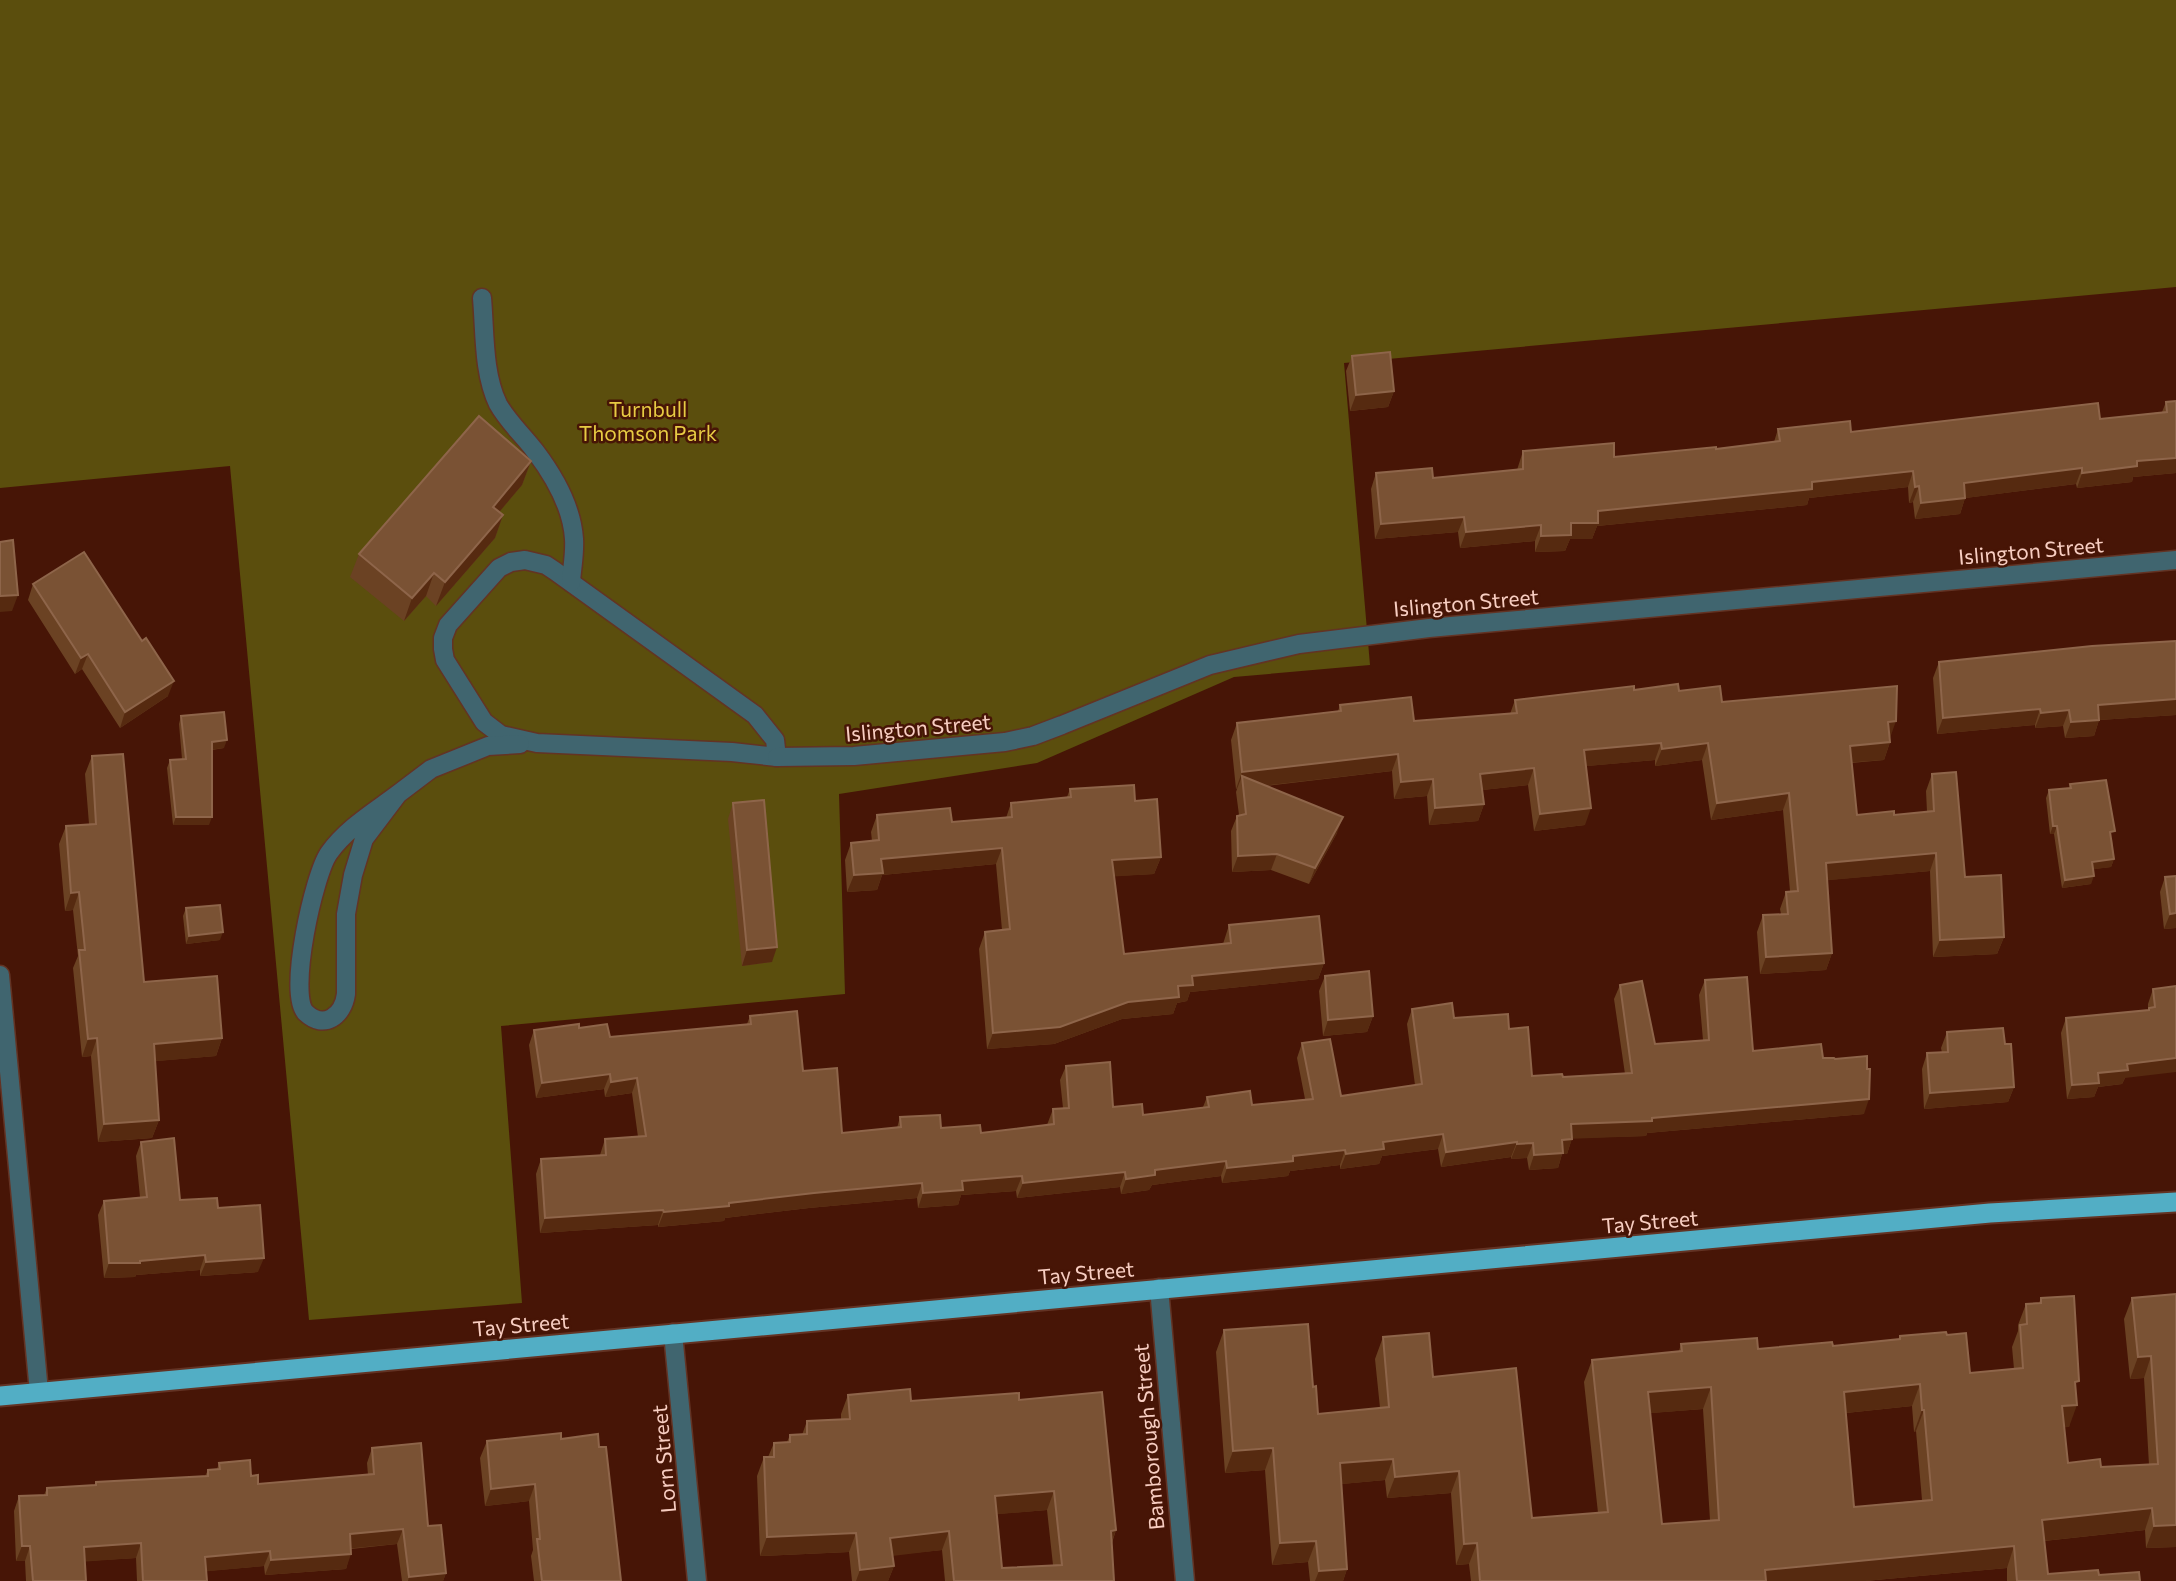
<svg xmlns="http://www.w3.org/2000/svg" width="2176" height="1581" viewBox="0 0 2176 1581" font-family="Commissioner,sans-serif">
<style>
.green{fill:#5b4e0d}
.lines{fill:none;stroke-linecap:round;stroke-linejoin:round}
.service-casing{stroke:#633324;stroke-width:21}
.minor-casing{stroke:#633324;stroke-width:21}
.trunk-casing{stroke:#633324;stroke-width:23}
.service{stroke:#40656f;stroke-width:18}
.minor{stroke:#40656f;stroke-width:18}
.trunk{stroke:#52aec5;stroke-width:19}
.wall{fill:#6b4223;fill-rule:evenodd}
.shaded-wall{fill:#562a10}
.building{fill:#7a5234;stroke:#8e654a;stroke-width:2;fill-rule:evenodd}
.labels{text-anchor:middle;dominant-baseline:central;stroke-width:5;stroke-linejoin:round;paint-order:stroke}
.park-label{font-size:21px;fill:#e7cb43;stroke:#471506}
.street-label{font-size:21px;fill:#f8cec2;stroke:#471506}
</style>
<rect width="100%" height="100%" fill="#471506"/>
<path class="green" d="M0,0H2176V287L1344,363L1370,665L1234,677L1037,763L839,794L845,994L501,1026L522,1303L309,1320L230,466L0,488Z"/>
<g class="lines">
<g class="service-casing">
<g id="service">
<path d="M525,560L546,565L555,571L755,715L775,740L777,757L732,752L537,743L501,735L484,722L445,660L443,649V638L448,625L499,568L511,562Z"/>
<path d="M398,794C374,812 347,828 329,853C314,874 287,995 306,1013C324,1030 343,1016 346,994V914L353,875L364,839L398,794L431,769L488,746L520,744"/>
</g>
</g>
<g class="minor-casing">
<g id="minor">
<path d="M482,298C485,332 483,373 498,404C508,422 523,435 535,451C554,476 572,507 574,539C575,553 572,568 571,582"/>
<path d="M777,757L854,756L1005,742L1033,736L1062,725L1210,665L1299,644L1429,628L2176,560"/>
<path d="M0,975L39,1392"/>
<path d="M1159,1288L1185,1581"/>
<path d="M673,1333L697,1581"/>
</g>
</g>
<g class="trunk-casing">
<path id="trunk" d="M0,1396L1990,1213L2176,1202"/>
</g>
<use href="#service" class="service"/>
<use href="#minor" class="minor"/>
<use href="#trunk" class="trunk"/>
</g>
<g class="wall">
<path d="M1352,356L1394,391L1388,407L1350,411L1346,371Z"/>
<path d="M2176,401V473L2133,477L2132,482L2077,488L2076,484L1965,498L1960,514L1915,519L1913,502L1909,503L1908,487L1809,498L1807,505L1597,526L1592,539H1570L1565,551L1535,552V541L1460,548L1458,532L1375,539L1371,489L1376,473L1433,478L1517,470L1523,451L1614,457L1716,449L1774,442L1778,429L1851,432L2100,419L2162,412L2166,402Z"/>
<path d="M531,461L522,485L499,512L503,515L495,538L436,606L426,596L404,621L350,577L359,554Z"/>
<path d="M33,584L142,641L168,696L120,728L82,669L75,674L28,600Z"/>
<path d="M2176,641V715L2099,720L2094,736L2065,738L2063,726L2035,728V725L1937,734L1933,678L1939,662Z"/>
<path d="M1634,690L1679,691L1722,702L1889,738L1890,742L1884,760L1851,763L1857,815H1894L1927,812L1926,791L1932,774L1965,877L2004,937L1997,954L1933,957L1930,871L1827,880L1832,953L1826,970L1760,974L1757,932L1763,915L1781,914L1780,909L1786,892L1790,891L1783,810L1711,820L1702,760L1655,766V760L1586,766L1585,825L1534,831L1528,785L1482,790L1484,804L1478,821L1429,825L1427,796L1394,799L1392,771L1265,786L1337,833L1309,884L1271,870L1232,872L1231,831L1237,816L1239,815L1236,792L1237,789H1236L1231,740L1237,723L1338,711L1340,705L1414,721L1510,714L1515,700Z"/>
<path d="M181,716L224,748L212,750L209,825H173L167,768L170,760L182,759L179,724Z"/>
<path d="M92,756L144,982L222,1038L216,1056L155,1061L159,1120L152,1138L98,1142L91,1056L82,1057L73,968L78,956L73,910L65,911L59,844L66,826L89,824L85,774Z"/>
<path d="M2070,784L2112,839L2114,859L2111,867L2093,869L2091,884L2062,888L2054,834H2050L2046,798L2049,790L2069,788Z"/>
<path d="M1070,789L1135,801L1161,857L1154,874L1114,876L1124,954L1223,944L1229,925L1324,963L1318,979L1190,992L1187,1001L1177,1003L1173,1014L1122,1019L1054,1044L987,1049L979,949L985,932L1002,930L996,864L882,875L877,890L847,892L845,860L851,843L872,841L871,832L877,815L952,822L1006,818L1011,803L1067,797Z"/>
<path d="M733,803L772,962L742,966L728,819Z"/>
<path d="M2176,876V928L2164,929L2160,892L2165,877Z"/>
<path d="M186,908L220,940L186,944L183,916Z"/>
<path d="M1325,976L1373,1016L1367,1032L1323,1036L1319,991Z"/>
<path d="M1705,980L1753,1051L1823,1058L1864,1114L1647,1133L1646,1136L1572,1138L1567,1154H1562L1558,1168L1529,1170L1527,1158L1511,1159V1157L1441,1167L1438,1149L1382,1156L1379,1164L1340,1169V1165L1290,1171L1288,1176L1222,1183L1221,1176L1152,1185L1149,1190L1121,1194L1120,1187L1017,1198L1016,1191L961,1195L958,1205L918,1208L917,1198L809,1208L725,1218L724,1221L658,1227V1225L540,1233L536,1174L541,1159L600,1155L605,1139L638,1137L632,1093L605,1097L604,1089L536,1098L529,1045L534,1030L579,1028L610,1037L747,1024L750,1016L803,1071L842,1133L897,1128L900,1117L941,1128L981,1133L1047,1125L1053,1109L1063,1108L1060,1080L1066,1066L1113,1107L1143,1115L1203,1107L1207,1097L1252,1105L1305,1099L1297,1058L1302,1043L1341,1096L1415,1085L1407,1024L1412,1009L1509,1029L1532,1076L1563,1077L1625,1074L1614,999L1620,985L1655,1044L1703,1040L1699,995Z"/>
<path d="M2176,986L2125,1078L2122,1084L2098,1087L2094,1097L2067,1099L2061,1033L2066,1018L2148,1011V1004L2153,989Z"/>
<path d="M1947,1032L2005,1044L2014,1087L2008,1102L1924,1109L1922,1069L1927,1053H1942L1941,1048Z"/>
<path d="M141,1142L180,1200L218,1208L258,1272L200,1276V1270L136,1275L135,1277L104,1278L98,1215L104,1201L140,1197L136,1156Z"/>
<path d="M2176,1294V1547L2146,1548L2145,1530L2044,1541L2048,1574L2099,1575L2140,1581H2007V1568L1865,1581H1471L1469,1564L1456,1565L1451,1493L1387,1498L1385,1480L1341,1484L1347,1569L1343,1581H1310L1308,1562L1272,1565L1265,1470L1225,1473L1216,1352L1224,1330L1313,1387L1318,1414L1380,1408L1375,1359L1383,1337L1433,1377L1532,1518L1598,1513L1584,1382L1592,1360L1679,1351L1681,1344L1758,1349L1833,1346L1898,1339L1900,1336L1947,1335L1970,1373L2014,1369L2012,1347L2018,1331V1325L2026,1304L2039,1303L2041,1298L2076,1389L2069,1427H2064L2068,1463L2101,1467L2149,1465L2144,1378L2130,1379L2124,1319L2132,1298ZM1912,1406L1914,1432L1916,1431L1922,1500L1854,1507L1846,1413ZM1703,1409L1710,1520L1662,1524L1650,1413Z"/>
<path d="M848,1395L911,1401L1019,1400L1116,1530L1112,1543L1114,1581H945L942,1550L892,1555L894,1566L888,1581H852L849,1552L760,1556L757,1476L764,1457H768L774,1443L787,1442L790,1435H802L807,1421L841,1419V1414ZM1047,1510L1053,1565L1002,1568L996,1514Z"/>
<path d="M561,1439L599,1447L621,1581H534L531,1556L533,1550L529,1501L485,1506L480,1458L487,1441Z"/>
<path d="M372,1448L428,1526L446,1573L443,1581H402L397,1544L351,1549L346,1569L265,1575L264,1566L206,1571L207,1581H137L136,1558L85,1561L86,1581H26L25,1561H16L14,1511L19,1496L44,1495L47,1488L94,1485L96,1482L205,1476L208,1470L217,1469L219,1463L251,1476L258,1484L368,1475L367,1463Z"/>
</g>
<g class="shaded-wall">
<path d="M1394,391L1388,407L1350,411L1356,395Z"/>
<path d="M2176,458V473L2133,477L2132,482L2077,488L2082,473L2137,461Z"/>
<path d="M531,461L522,485L484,530L493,507Z"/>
<path d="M2082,468L2076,484L1958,499L1964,483Z"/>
<path d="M1913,471L1908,487L1809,498L1807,505L1597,526L1592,539H1570L1565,551L1535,552L1541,536L1598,511L1812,482Z"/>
<path d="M1919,486L1913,502L1909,503L1915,487Z"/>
<path d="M1965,498L1960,514L1915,519L1921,503Z"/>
<path d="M503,515L495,538L436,606L445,582Z"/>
<path d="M1464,517L1458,532L1375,539L1381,524Z"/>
<path d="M1541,525L1535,541L1460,548L1466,532Z"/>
<path d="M434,573L426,596L404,621L412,598Z"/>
<path d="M18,595L12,611L0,612V596Z"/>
<path d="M88,654L82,669L75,674L81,658Z"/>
<path d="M174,681L168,696L120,728L125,712Z"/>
<path d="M2176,699V715L2099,720L2094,736L2065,738L2071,722L2098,705Z"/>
<path d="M2040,709L2035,725L1937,734L1943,718Z"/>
<path d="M2069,710L2063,726L2035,728L2041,713Z"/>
<path d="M1896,721L1890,738L1888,722Z"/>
<path d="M227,740L224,748L209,750L212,742Z"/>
<path d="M1890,742L1884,760L1843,763L1850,746Z"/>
<path d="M1661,743L1655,760L1577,767L1584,750Z"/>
<path d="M1708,743L1702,760L1655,766L1662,749Z"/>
<path d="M1398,754L1392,771L1243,788L1242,776L1237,789H1236L1242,772Z"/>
<path d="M1534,768L1528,785L1474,791L1480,774Z"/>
<path d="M1433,779L1427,796L1394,799L1401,782Z"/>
<path d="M1789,793L1783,810L1711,820L1717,803Z"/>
<path d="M1484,804L1478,821L1429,825L1435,808Z"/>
<path d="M1591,808L1585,825L1534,831L1540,814Z"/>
<path d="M176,817H212L209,825H173Z"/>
<path d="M1343,817L1337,833L1309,884L1315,868Z"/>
<path d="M2053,826H2057L2054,834H2050Z"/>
<path d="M1002,848L996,864L882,875L877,890L847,892L854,875L881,859Z"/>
<path d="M1936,853L1930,871L1820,881L1826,863Z"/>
<path d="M1277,854L1271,870L1232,872L1238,856Z"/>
<path d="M1161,857L1154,874L1106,877L1112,860Z"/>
<path d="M2114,859L2111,867L2089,870L2092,862Z"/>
<path d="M2094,876L2091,884L2062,888L2065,880Z"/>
<path d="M79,892L73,910L65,911L71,893Z"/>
<path d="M2176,913V928L2164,929L2170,914Z"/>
<path d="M223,932L220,940L186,944L189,936Z"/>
<path d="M2004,937L1997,954L1933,957L1940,940Z"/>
<path d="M777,947L772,962L742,966L747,950Z"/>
<path d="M1832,953L1826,970L1760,974L1766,957Z"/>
<path d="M1324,963L1318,979L1190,992L1187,1001L1177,1003L1173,1014L1122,1019L1054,1044L987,1049L993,1033L1128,1002L1178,986L1192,976Z"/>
<path d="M1373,1016L1367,1032L1323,1036L1328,1020Z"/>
<path d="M97,1038L91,1056L82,1057L88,1039Z"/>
<path d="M222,1038L216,1056L147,1062L154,1044Z"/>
<path d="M2176,1058V1072L2125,1078L2122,1084L2098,1087L2094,1097L2067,1099L2072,1085L2098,1073L2127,1064Z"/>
<path d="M610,1074L604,1089L536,1098L542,1083Z"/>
<path d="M637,1078L632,1093L605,1097L611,1082Z"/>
<path d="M2014,1087L2008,1102L1924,1109L1930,1093Z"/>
<path d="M1869,1099L1864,1114L1647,1133L1646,1136L1566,1139L1571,1124Z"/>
<path d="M159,1120L152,1138L98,1142L104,1124Z"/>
<path d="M1443,1134L1438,1149L1382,1156L1379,1164L1340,1169L1346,1154L1383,1142Z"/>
<path d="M1572,1139L1567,1154H1562L1558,1168L1529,1170L1534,1155L1562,1140Z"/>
<path d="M1517,1142L1511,1157L1441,1167L1446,1152Z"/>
<path d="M1533,1143L1527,1158L1511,1159L1517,1144Z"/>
<path d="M1345,1150L1340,1165L1290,1171L1288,1176L1222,1183L1227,1168L1293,1156Z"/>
<path d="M1226,1161L1221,1176L1152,1185L1149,1190L1121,1194L1126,1179L1155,1170Z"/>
<path d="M1125,1172L1120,1187L1017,1198L1023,1183Z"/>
<path d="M1022,1176L1016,1191L961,1195L958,1205L918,1208L923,1193L962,1181Z"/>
<path d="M922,1183L917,1198L809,1208L725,1218L724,1221L658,1227L664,1212L814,1193Z"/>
<path d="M663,1210L658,1225L540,1233L545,1218Z"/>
<path d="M205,1255L200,1270L136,1275L135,1277L104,1278L109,1263Z"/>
<path d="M264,1258L258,1272L200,1276L206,1262Z"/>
<path d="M2151,1356L2144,1378L2130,1379L2138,1357Z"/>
<path d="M1920,1384L1912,1406L1836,1414L1844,1392Z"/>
<path d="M1711,1387L1703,1409L1640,1414L1648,1392Z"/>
<path d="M2077,1405L2069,1427L2054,1428L2062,1406Z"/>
<path d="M1922,1410H1924L1916,1431L1914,1432Z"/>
<path d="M1273,1448L1265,1470L1225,1473L1233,1451Z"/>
<path d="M1393,1459L1385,1480L1332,1485L1340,1463Z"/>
<path d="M1459,1471L1451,1493L1387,1498L1395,1477Z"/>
<path d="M535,1484L529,1501L485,1506L491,1489Z"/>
<path d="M1054,1491L1047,1510L988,1515L995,1496Z"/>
<path d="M2152,1508L2145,1530L2034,1542L2042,1520Z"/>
<path d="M2176,1525V1547L2146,1548L2154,1526Z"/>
<path d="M403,1529L397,1544L344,1549L350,1534Z"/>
<path d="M1116,1530L1109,1549L1111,1531Z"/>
<path d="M949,1531L942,1550L884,1557L890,1538Z"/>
<path d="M856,1533L849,1552L760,1556L767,1537Z"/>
<path d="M1316,1541L1308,1562L1272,1565L1280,1543Z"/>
<path d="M141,1543L136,1558L79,1562L84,1547Z"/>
<path d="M1477,1543L1469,1564L1456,1565L1464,1544Z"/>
<path d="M22,1546H30L25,1561H16Z"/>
<path d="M2014,1546L2007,1568L1865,1581H1761L1765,1570Z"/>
<path d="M270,1551L264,1566L200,1572L205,1557Z"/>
<path d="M351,1554L346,1569L265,1575L271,1560Z"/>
<path d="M894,1566L888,1581H856L860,1570Z"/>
<path d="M1347,1569L1343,1581H1315L1319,1571Z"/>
<path d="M446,1573L443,1581H408L409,1577Z"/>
</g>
<g class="building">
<path d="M1390,352L1394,391L1356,395L1352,356Z"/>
<path d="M2176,401V458L2137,461V466L2082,473V468L1964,483L1965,498L1921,503L1919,486L1915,487L1913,471L1812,482V489L1598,511V523H1571V535L1541,536V525L1466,532L1464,517L1381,524L1376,473L1432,468L1433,478L1523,469V451L1614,443V457L1716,447V449L1780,441L1778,429L1850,421L1851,432L2098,403L2100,419L2167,412L2166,402Z"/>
<path d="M479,416L531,461L493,507L503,515L445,582L434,573L412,598L359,554Z"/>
<path d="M13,540L18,595L0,596V542Z"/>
<path d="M84,552L142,641L146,638L174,681L125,712L88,654L81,658L33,584Z"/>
<path d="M2176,641V699L2098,705L2099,720L2071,722L2069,710L2041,713L2040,709L1943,718L1939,662L2092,646Z"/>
<path d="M1678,684L1679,691L1720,686L1722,702L1897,686L1896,721L1888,722L1890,742L1850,746L1857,815L1894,811V815L1934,811L1932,774L1956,772L1965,877L2001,875L2004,937L1940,940L1936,853L1826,863L1832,953L1766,957L1763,915L1788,914L1786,892L1798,891L1789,793L1717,803L1708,743L1662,749L1661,743L1584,750L1591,808L1540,814L1534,768L1480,774L1484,804L1435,808L1433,779L1401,782L1398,754L1242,772L1237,723L1341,711L1340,705L1411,697L1414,721L1517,713L1515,700L1634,686V690Z"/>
<path d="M224,712L227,740L212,742V817H176L170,760L186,759L181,716Z"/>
<path d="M123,754L144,982L217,976L222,1038L154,1044L159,1120L104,1124L97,1038L88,1039L79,950H85L79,892L71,893L66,826L96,824L92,756Z"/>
<path d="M1242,776L1343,817L1315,868L1277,854L1238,856L1237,816L1246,814Z"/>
<path d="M2106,780L2115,831L2110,832L2114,859L2092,862L2094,876L2065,880L2057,826H2053L2049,790L2071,788L2070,784Z"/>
<path d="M1134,785L1135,801L1157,799L1161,857L1112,860L1124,954L1231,943L1229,925L1319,916L1324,963L1192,976L1193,985L1178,986L1179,997L1128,1002L1060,1027L993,1033L985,932L1010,929L1002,848L881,859L883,873L854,875L851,843L879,840L877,815L950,808L952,822L1012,817L1011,803L1071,797L1070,789Z"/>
<path d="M764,800L777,947L747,950L733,803Z"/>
<path d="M2176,876V913L2170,914L2165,877Z"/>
<path d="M220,905L223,932L189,936L186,908Z"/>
<path d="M1369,971L1373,1016L1328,1020L1325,976Z"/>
<path d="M1747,977L1753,1051L1821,1044L1823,1058H1834L1835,1059L1867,1056V1069H1870L1869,1099L1652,1118V1121L1571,1124L1572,1139L1562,1140L1563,1153L1534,1155L1533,1143L1517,1144V1142L1446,1152L1443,1134L1383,1142L1384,1149L1346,1154L1345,1150L1293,1156V1161L1227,1168L1226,1161L1155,1170V1175L1126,1179L1125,1172L1023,1183L1022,1176L962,1181L963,1190L923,1193L922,1183L814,1193L729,1203V1206L664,1212L663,1210L545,1218L541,1159L606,1155L605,1139L646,1136L637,1078L611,1082L610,1074L542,1083L534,1030L579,1024V1028L607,1024L610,1037L751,1024L750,1016L797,1011L803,1071L837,1068L842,1133L901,1127L900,1117L940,1115L941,1128L980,1125L981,1133L1054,1124L1053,1109L1069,1108L1066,1066L1110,1062L1113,1107L1142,1104L1143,1115L1209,1107L1207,1097L1250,1091L1252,1105L1313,1099L1302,1043L1330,1039L1341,1096L1422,1084L1412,1009L1452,1003L1454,1018L1508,1014L1509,1029L1528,1027L1532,1076L1562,1074L1563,1077L1632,1073L1620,985L1642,981L1655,1044L1709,1040L1705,980Z"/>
<path d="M2176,986V1058L2127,1064L2128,1070L2098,1073L2099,1083L2072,1085L2066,1018L2149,1010V1008L2155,1007L2153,989Z"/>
<path d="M2003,1028L2005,1044H2011L2014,1087L1930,1093L1927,1053L1948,1052L1947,1032Z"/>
<path d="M174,1138L180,1200L217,1198L218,1208L260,1205L264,1258L206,1262L205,1255L140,1261V1263H109L104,1201L147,1197L141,1142Z"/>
<path d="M2176,1294V1525L2154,1526L2152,1508L2042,1520L2048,1574L2098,1570L2099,1575L2139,1572L2140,1581H2017L2014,1546L1765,1570L1766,1581H1480L1477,1543L1464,1544L1459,1471L1395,1477L1393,1459L1340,1463L1347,1569L1319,1571L1316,1541L1280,1543L1273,1448L1233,1451L1224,1330L1308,1324L1313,1387L1316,1386L1318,1414L1389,1407L1383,1337L1429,1333L1433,1377L1516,1368L1532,1518L1608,1512L1592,1360L1682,1351L1681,1344L1757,1338L1758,1349L1832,1342L1833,1346L1900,1339V1336L1946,1332L1947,1335L1966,1333L1970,1373L2023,1368L2020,1325L2027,1324L2026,1304L2041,1303V1298L2074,1296L2079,1381L2075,1382L2077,1405L2062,1406L2068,1463L2100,1459L2101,1467L2158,1464L2151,1356L2138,1357L2132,1298ZM1920,1384L1922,1410H1924L1932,1500L1854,1507L1844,1392ZM1711,1387L1719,1520L1662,1524L1648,1392Z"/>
<path d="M910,1389L911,1401L1019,1393V1400L1102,1392L1116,1530L1111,1531L1114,1581H954L949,1531L890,1538L894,1566L860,1570L856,1533L767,1537L764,1457H774V1443L790,1442V1435L807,1434V1421L850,1419L848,1395ZM1054,1491L1062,1565L1002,1568L995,1496Z"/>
<path d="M561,1433V1439L598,1434L599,1447H606L621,1581H542L537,1539H540L535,1484L491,1489L487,1441Z"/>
<path d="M421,1443L428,1526L441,1525L446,1573L409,1577L403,1529L350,1534L351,1554L271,1560L270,1551L205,1557L207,1581H143L141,1543L84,1547L86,1581H33L30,1546H22L19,1496L47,1495V1488L96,1485V1482L208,1476V1470L220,1469L219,1463L250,1460L251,1476L258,1475V1484L374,1474L372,1448Z"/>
</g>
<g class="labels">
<g class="park-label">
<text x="648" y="408">Turnbull<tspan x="648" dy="24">Thomson Park</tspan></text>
</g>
<g class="street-label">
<text transform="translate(2031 550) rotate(-5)">Islington Street</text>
<text transform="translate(1466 602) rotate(-5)">Islington Street</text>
<text transform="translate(918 727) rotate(-5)">Islington Street</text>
<text transform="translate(1650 1221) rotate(-5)">Tay Street</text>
<text transform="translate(1086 1272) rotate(-5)">Tay Street</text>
<text transform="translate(521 1324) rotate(-5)">Tay Street</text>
<text transform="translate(1148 1437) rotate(-95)">Bamborough Street</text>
<text transform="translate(663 1459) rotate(-95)">Lorn Street</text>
</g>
</g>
</svg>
